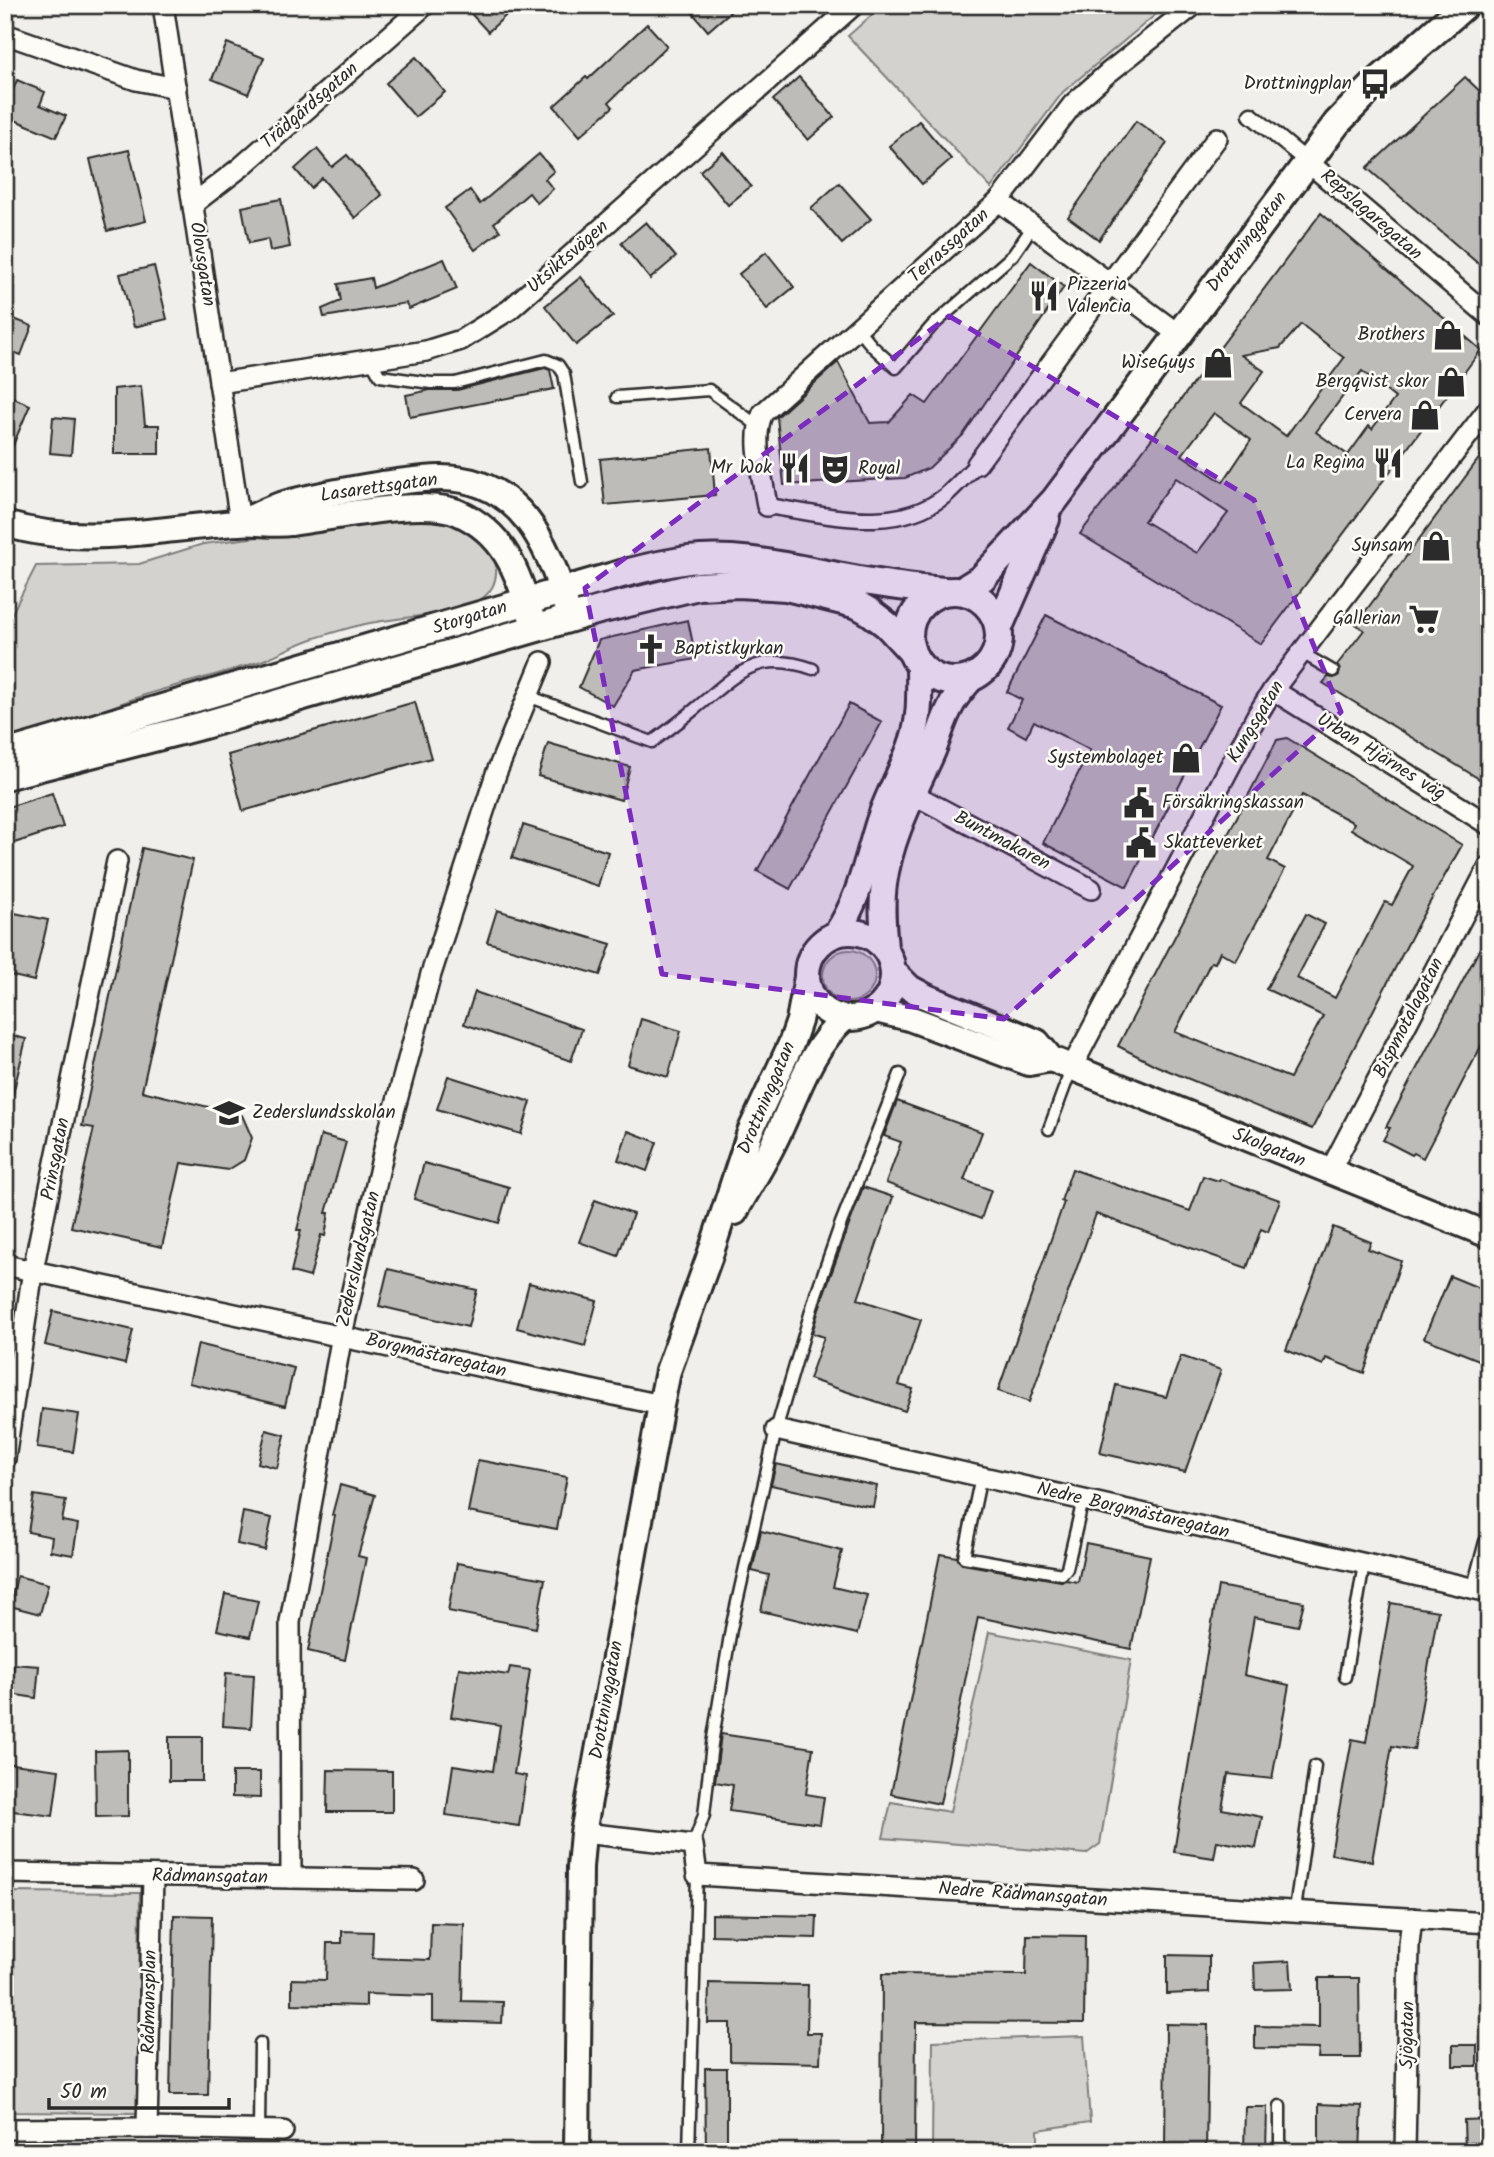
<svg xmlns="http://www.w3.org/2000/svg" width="1494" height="2157" viewBox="0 0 1494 2157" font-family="Kalam,sans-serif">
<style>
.green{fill:#d3d2cf;stroke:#7f7e7d;stroke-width:2}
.building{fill:#bdbcb8;stroke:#2b2b2b;stroke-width:2;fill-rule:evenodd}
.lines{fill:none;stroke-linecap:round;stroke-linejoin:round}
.service-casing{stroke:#2b2b2b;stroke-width:15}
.pedestrian-casing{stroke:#2b2b2b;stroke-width:19}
.minor-casing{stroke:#2b2b2b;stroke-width:24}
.tertiary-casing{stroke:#2b2b2b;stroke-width:30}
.secondary-casing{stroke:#2b2b2b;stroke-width:32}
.service{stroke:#fdfcf7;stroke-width:10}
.pedestrian{stroke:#fdfcf7;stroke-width:14}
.minor{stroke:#fdfcf7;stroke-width:19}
.tertiary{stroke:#fdfcf7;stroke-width:24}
.secondary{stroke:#fdfcf7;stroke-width:26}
.marked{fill:#7b2cbf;fill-opacity:0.2;stroke:#7b2cbf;stroke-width:5;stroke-dasharray:14 9;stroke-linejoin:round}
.labels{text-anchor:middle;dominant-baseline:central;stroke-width:5;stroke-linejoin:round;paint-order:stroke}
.poi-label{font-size:19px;fill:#2b2b2b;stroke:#fdfcf7;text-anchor:end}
.street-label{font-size:19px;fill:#2b2b2b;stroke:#fdfcf7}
</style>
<rect width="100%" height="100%" fill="#f0efeb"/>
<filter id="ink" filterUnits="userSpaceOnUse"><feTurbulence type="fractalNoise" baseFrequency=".0143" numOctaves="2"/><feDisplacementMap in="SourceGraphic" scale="14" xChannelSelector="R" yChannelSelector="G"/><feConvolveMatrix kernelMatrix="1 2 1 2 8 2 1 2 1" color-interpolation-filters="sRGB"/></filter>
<g filter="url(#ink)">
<g class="green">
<path d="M883,5H1167L1063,92L991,188L848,36Z"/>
<path d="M436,518C452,522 471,530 483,541C501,559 501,586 480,600C457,614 404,617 376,622C356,625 335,632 315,638C296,644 279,654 261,661C226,673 190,681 154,692C103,708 56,731 5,747V627L36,566L139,564L203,544L389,520Z"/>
<circle cx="849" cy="976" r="26"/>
<path d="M989,1632L1131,1660L1100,1844L1086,1854L883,1838L891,1802L950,1812Z"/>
<path d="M5,1892L140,1893L138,2113L5,2112Z"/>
<path d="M1084,2036L1090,2122L1038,2130V2152H932L933,2041Z"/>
</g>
<g class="building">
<path d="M463,5H517L488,32Z"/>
<path d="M686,5H738L708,31Z"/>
<path d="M647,24L667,46L609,102L613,107L580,136L554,106L586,77L588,79Z"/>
<path d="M227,43L264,58L248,94L212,79Z"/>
<path d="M416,57L445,92L415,117L386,83Z"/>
<path d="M799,77L834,117L808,140L773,100Z"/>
<path d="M1465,77L1489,100V273L1367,168Z"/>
<path d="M17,80L45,92L40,105L66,116L56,137L5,116V109Z"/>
<path d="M919,121L951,159L922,184L889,146Z"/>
<path d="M1136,121L1167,143L1099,240L1068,217Z"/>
<path d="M317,149L332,167L347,155L382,195L355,218L322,178L311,188L295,169Z"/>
<path d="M129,150L146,221L107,231L90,159Z"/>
<path d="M723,152L751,186L728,205L700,171Z"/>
<path d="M539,154L554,171L545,179L553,189L537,203L529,193L494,223L500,231L475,250L445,208L470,190L480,204Z"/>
<path d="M839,183L871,219L842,244L811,208Z"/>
<path d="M281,199L290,247L270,251L268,239L249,243L242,207Z"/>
<path d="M1321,213L1481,350L1261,644L1080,534ZM1301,324L1344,358L1286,436L1241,403L1264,371L1241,355L1280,348ZM1362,371L1395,398L1372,429L1369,426L1348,455L1316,432ZM1214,413L1251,440L1223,482L1182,455ZM1176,478L1228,513L1197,553L1144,521Z"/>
<path d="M646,222L676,257L650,279L621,243Z"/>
<path d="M766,252L794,287L767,309L739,274Z"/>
<path d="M444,259L457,289L409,309L406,303L324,317L322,309L341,301L338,284L371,278L373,288Z"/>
<path d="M1031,262L1064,287L963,435L929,468L905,478L784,485L777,417L838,362L870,423L889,422L913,395L927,404Z"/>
<path d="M154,266L167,319L134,327L120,274Z"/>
<path d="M581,277L613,316L576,345L545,306Z"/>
<path d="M14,319L32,326L21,355L5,349V342Z"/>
<path d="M545,368L550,370L554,389L410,417L406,395L430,390H457Z"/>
<path d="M141,386L145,425H159V454H114V389Z"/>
<path d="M5,394L30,405L5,464Z"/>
<path d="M53,417L74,419L71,455L50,453Z"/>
<path d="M1489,445V785L1323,683L1328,677L1334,678L1339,675L1340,670L1337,665L1364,630L1356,624Z"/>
<path d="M711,448L715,495L605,505L600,459Z"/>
<path d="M1046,615L1221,705L1127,887L1043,843L1090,750L1034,721L1026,737L1008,727L1022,700L1007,692Z"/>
<path d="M688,620L696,659L635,670L613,706L579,687L599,640Z"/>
<path d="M415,702L431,758L243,811L228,755Z"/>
<path d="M849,704L882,722L790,889L757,871Z"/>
<path d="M1287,738L1462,845L1420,920L1312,1129L1157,1066L1118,1046L1277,740ZM1302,795L1354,823L1351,829L1413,866L1392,905L1385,902L1335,998L1297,978L1325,924L1306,914L1266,989L1323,1016L1290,1078L1175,1032L1211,962L1215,963L1220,952L1236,961L1285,869L1268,860Z"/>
<path d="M548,743L630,767L621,800L538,776Z"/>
<path d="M52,793L63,827L5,846V808Z"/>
<path d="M523,825L608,852L598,886L512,858Z"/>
<path d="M142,848L193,860L142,1091L242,1115L252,1138L244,1160L228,1170L181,1163L162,1247L71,1227L94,1128L82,1126Z"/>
<path d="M497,910L611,944L600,975L487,942Z"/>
<path d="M5,911L48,920L34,981L5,974Z"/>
<path d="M1489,931V1031L1423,1158L1414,1153L1412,1155L1383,1140L1390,1128L1386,1127Z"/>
<path d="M475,992L582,1029L571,1061L464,1024Z"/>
<path d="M641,1019L681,1031L668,1077L628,1065Z"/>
<path d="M5,1034L26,1039L13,1094L5,1093Z"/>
<path d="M448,1076L531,1102L521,1134L437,1109Z"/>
<path d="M897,1101L982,1132L964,1180L991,1190L981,1219L886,1183L901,1142L884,1136Z"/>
<path d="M628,1131L657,1142L647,1171L618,1160Z"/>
<path d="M321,1135L346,1142L326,1213H329L325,1236L321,1235L310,1277L291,1272L301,1230H297Z"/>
<path d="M424,1163L509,1187L499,1223L414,1199Z"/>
<path d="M1072,1169L1190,1211L1203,1176L1219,1181L1220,1179L1280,1200L1268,1232L1261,1229L1247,1268L1096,1214L1029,1402L998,1391L1064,1202L1061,1201Z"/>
<path d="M863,1187L893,1197L858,1299L921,1320L899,1385L913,1389L905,1411L809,1379L824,1337L812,1333L823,1296Z"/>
<path d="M595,1200L633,1214L618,1256L579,1242Z"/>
<path d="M1333,1227L1371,1242L1368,1249L1401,1261L1364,1373L1326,1358L1323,1365L1286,1350Z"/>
<path d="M388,1269L477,1290L468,1327L379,1306Z"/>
<path d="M1450,1276L1489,1292V1364L1424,1338Z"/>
<path d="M529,1283L597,1301L585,1346L517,1328Z"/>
<path d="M53,1311L133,1330L125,1364L45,1345Z"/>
<path d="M198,1344L294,1368L285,1406L189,1383Z"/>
<path d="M1181,1356L1221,1370L1185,1472L1100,1453L1116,1385L1166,1397Z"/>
<path d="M42,1409L79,1414L73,1452L37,1447Z"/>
<path d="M266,1430L285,1435L277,1468L258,1463Z"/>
<path d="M478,1460L567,1477L557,1529L468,1512Z"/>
<path d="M776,1464L877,1486L873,1507L771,1485Z"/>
<path d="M340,1485L375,1495L358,1556L366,1558L345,1660L308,1651L335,1516L332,1515Z"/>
<path d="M34,1495L66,1500L62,1521L78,1524L73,1555L50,1551L52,1537L28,1532Z"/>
<path d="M243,1512L272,1518L265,1550L237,1544Z"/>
<path d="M761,1531L842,1551L833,1587L867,1595L857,1634L761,1611L769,1575L752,1571Z"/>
<path d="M1086,1543L1150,1556L1131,1649L978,1617L940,1804L891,1794L940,1554L957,1557L963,1564L1061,1581L1066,1580L1078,1582Z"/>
<path d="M457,1563L545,1579L536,1628L448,1611Z"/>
<path d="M17,1576L48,1584L40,1614L10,1606Z"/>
<path d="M1218,1586L1304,1602L1298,1626L1254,1617L1244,1675L1289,1685L1272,1779L1228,1774L1222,1809L1262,1817L1256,1848L1217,1841L1214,1858L1174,1852Z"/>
<path d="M225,1594L258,1601L250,1637L217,1630Z"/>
<path d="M1391,1603L1438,1611L1414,1750L1392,1746L1372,1861L1331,1854L1352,1739L1366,1742Z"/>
<path d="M14,1664L39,1666L36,1698L10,1694Z"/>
<path d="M510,1667L530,1670L514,1774L526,1776L519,1826L446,1815L453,1765L493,1771L500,1725L451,1717L459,1668L508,1675Z"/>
<path d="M226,1673L254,1675L251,1728L223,1726Z"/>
<path d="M721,1734L813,1748L806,1794L824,1797L820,1824L729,1811L733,1785L715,1782Z"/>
<rect x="169" y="1737" width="33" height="44"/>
<path d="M128,1750V1816L96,1817L95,1751Z"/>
<path d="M5,1763L59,1770L53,1816L5,1810Z"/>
<path d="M328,1770L392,1771V1812H327Z"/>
<path d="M232,1772H260V1798L232,1797Z"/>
<path d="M712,1914L817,1916L816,1938L712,1935Z"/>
<path d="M174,1915L212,1916L208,2095H170Z"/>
<path d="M431,1923L464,1924L462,2001L503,2002L502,2023L433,2021V1996L366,1994V2006L292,2004V1979L326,1980L327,1943H342V1931L373,1932L372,1958L430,1960Z"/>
<path d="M1027,1935L1085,1936L1084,2023L916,2022L915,2152H881L882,1974L1026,1975Z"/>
<path d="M1167,1955L1209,1956V1992L1167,1994Z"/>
<path d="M1290,1961L1292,1989L1255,1990L1254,1963Z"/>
<path d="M1319,1978H1359L1360,2058H1318L1319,2049L1255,2048V2026L1319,2027Z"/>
<path d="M709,1983L808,1985L807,2033H821L820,2063L730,2061V2023H708Z"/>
<path d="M1166,2024L1208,2025L1206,2152H1165Z"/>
<rect x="1453" y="2045" width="24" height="21"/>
<path d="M705,2068H727V2152H706Z"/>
<path d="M1319,2104L1362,2106L1360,2152H1319Z"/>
<path d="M1245,2107H1267L1266,2152H1244Z"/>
<path d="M1489,2119V2152H1465L1464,2120Z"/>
</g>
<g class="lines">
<g class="service-casing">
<g id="service">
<path d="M857,328L872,346L896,368L932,326L1013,255L1033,226"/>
<path d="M371,360L380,376L431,383H455L546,360L558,365L564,374L582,482"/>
<path d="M617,397L709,390L757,425"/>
<path d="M1302,653L1333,671"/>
<path d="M528,696L652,742C667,731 682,720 696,708C737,674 757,649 813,669"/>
<path d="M1049,1129L1072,1067"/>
<path d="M981,1476L964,1557L1062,1574L1067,1568L1083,1500"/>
<path d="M1345,1677L1364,1564"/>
<path d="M693,1845L704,1815L712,1744L731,1629L776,1430L816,1294L841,1223L900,1074"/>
<path d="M1295,1910L1315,1766"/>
<path d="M1280,2106V2152"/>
<path d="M259,2131L260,2043"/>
<path d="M689,2152L697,1875"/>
</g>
</g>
<g class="pedestrian-casing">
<g id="pedestrian">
<path d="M1251,115L1308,162"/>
<path d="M767,506C824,514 896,536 946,495C957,485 967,474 977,464"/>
</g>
</g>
<g class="minor-casing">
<g id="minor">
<path d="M163,5L240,522"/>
<path d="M5,34L136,80L176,88"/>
<path d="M1308,162L1489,316"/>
<path d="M999,201L1178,334"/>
<path d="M193,204L241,167L425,5"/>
<path d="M219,383L426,351L461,340L509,310L854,5"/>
<path d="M977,464L1217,138"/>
<path d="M767,506C763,479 751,437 763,413L999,201L1073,104L1108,73L1194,5"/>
<path d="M1273,690L1489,825"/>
<path d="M913,794L1091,889"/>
<path d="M1072,1067L1256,717L1273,690L1489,408"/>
<path d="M1330,1171L1489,866"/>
<path d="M5,1265L661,1405"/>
<path d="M776,1430L1489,1592"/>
<path d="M5,1459L33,1270L117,861"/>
<path d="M1477,1589L1489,1544"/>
<path d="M583,1833L693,1845L697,1875L1489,1923"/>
<path d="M5,1873L414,1880"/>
<path d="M291,1878L290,1622L342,1335L385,1145L431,974L496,774L542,662"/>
<path d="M147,2128L153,1876"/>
<path d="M5,2129L147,2128L283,2131"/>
<path d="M1405,2152L1409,1944L1412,1918"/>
</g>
</g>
<g class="tertiary-casing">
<g id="tertiary">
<path d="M248,519C260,514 274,506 287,503C318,495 351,489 382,484C401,482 421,478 441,478C519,478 550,545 567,610"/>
<path d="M5,524C84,548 158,528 238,523C255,521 273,526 291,523C332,518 424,497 459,513C510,536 519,580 535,628"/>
<circle cx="850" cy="975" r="43"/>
<path d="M836,934C859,900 866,863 878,824C887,795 904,768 913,739C921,715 919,689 919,664"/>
<path d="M885,948C883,927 881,905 884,884C890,838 913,795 932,753C939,737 943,719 952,704C957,695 965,686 972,678"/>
<path d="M893,971L910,988L927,997L1037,1042L1051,1059L1489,1235"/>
<path d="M876,1010L909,1018L1029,1063L1051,1059"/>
<path d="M735,1212C748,1188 763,1165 775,1140C796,1098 809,1049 845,1018"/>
<path d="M577,2152L580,1867L583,1833L661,1405L668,1371L709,1258L750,1132L791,1044L799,1021L807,977"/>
</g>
</g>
<g class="secondary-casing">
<g id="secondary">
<circle cx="954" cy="636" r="45"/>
<path d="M961,591L982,578L1054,501L1337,123L1375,84L1465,5"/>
<path d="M999,627L1046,519"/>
<path d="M5,754L562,591C603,579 645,566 688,560C738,554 788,567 837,576C873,583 908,588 944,591"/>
<path d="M5,776L204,725L599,610L698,586L739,584L786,587L858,605L870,612L887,625L911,651"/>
</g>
</g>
<use href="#service" class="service"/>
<use href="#pedestrian" class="pedestrian"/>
<use href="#minor" class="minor"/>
<use href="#tertiary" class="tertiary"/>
<use href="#secondary" class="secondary"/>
</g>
</g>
<path class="marked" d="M949,316L1254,500L1341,712L1004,1019L662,974L585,588Z"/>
<defs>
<g id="bus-bare" transform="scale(2.415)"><path d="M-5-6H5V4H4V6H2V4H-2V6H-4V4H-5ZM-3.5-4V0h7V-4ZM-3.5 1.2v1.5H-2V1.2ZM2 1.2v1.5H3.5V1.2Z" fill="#2b2b2b" stroke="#fdfcf7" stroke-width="2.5" paint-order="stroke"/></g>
<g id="restaurant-bare" transform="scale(2.415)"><path d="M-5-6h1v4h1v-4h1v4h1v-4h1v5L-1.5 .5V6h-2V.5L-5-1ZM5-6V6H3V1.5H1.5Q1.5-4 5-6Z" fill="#2b2b2b" stroke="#fdfcf7" stroke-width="2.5" paint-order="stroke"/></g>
<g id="shop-bare" transform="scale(2.415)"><path d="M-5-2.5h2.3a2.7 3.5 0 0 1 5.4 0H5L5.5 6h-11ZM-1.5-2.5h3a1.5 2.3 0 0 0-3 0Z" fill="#2b2b2b" stroke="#fdfcf7" stroke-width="2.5" paint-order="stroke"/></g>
<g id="theatre-bare" transform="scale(2.415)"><path d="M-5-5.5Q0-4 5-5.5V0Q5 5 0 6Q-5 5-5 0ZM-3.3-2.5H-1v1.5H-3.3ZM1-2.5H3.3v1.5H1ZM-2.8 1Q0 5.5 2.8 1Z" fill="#2b2b2b" stroke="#fdfcf7" stroke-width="2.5" paint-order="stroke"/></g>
<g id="supermarket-bare" transform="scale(2.415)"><path d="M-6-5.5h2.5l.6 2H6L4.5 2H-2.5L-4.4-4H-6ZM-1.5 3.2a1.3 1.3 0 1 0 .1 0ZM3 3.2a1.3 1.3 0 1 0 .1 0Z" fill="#2b2b2b" stroke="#fdfcf7" stroke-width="2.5" paint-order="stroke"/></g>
<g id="church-bare" transform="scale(2.415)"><path d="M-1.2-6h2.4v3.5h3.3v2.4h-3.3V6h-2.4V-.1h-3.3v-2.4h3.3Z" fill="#2b2b2b" stroke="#fdfcf7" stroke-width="2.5" paint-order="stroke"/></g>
<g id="civic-bare" transform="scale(2.415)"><path d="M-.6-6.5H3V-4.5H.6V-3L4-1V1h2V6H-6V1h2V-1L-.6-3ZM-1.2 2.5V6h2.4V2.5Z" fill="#2b2b2b" stroke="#fdfcf7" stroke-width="2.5" paint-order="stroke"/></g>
<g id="school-bare" transform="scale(2.415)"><path d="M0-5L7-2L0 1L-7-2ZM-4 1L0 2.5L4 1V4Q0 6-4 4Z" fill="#2b2b2b" stroke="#fdfcf7" stroke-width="2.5" paint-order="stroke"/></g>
</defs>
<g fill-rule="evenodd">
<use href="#bus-bare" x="1375" y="84"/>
<use href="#restaurant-bare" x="1044" y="296"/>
<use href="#shop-bare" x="1448" y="335"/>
<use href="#shop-bare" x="1218" y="363"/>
<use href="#shop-bare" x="1451" y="382"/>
<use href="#shop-bare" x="1425" y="415"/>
<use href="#restaurant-bare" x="1388" y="463"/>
<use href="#restaurant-bare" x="795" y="468"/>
<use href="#theatre-bare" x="835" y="469"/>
<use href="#shop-bare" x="1436" y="546"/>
<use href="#supermarket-bare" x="1424" y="619"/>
<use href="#church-bare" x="651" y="649"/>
<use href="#shop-bare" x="1186" y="758"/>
<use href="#civic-bare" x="1139" y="803"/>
<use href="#civic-bare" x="1141" y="843"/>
<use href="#school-bare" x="229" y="1113"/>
</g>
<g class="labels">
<g class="poi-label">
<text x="1352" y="84">Drottningplan</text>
<text x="1067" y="285" text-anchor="start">Pizzeria<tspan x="1067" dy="22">Valencia</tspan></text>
<text x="1425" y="335">Brothers</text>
<text x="1195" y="363">WiseGuys</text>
<text x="1428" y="382">Bergqvist skor</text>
<text x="1402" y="415">Cervera</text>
<text x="1365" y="463">La Regina</text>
<text x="772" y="468">Mr Wok</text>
<text x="858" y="469" text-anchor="start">Royal</text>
<text x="1413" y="546">Synsam</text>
<text x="1401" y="619">Gallerian</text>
<text x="674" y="649" text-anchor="start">Baptistkyrkan</text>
<text x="1163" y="758">Systembolaget</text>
<text x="1162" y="803" text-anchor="start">Försäkringskassan</text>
<text x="1164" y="843" text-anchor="start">Skatteverket</text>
<text x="252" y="1113" text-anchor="start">Zederslundsskolan</text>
</g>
<g class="street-label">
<text transform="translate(310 106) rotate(-41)">Trädgårdsgatan</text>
<text transform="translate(1371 215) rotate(41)">Repslagaregatan</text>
<text transform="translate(1247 242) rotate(-53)">Drottninggatan</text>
<text transform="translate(949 246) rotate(-42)">Terrassgatan</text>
<text transform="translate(568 257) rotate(-41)">Utsiktsvägen</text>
<text transform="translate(202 264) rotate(81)">Olovsgatan</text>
<text transform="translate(379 488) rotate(-8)">Lasarettsgatan</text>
<text transform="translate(470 618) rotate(-17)">Storgatan</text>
<text transform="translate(1256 722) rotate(-59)">Kungsgatan</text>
<text transform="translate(1381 757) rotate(32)">Urban Hjärnes väg</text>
<text transform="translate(1002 841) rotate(28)">Buntmakaren</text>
<text transform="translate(1409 1018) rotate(-63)">Bispmotalagatan</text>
<text transform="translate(767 1098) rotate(-67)">Drottninggatan</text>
<text transform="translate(1269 1148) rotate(22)">Skolgatan</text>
<text transform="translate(56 1159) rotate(-79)">Prinsgatan</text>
<text transform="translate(359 1259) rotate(-77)">Zederslundsgatan</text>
<text transform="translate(436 1356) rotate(13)">Borgmästaregatan</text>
<text transform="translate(1133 1511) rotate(13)">Nedre Borgmästaregatan</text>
<text transform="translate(607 1700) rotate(-80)">Drottninggatan</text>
<text transform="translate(210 1877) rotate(1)">Rådmansgatan</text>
<text transform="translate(1023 1895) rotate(4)">Nedre Rådmansgatan</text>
<text transform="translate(150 2002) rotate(-89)">Rådmansplan</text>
<text transform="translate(1408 2035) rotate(-89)">Sjögatan</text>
</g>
</g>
<rect width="1494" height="2157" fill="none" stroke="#fdfcf7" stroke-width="28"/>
<rect x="14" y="14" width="1466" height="2129" fill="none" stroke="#2b2b2b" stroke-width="2.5" filter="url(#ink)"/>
<path d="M49 2098v10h180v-10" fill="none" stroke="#2b2b2b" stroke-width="3.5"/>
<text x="60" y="2098" font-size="21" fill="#2b2b2b" stroke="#fdfcf7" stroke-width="5" paint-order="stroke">50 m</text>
</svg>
